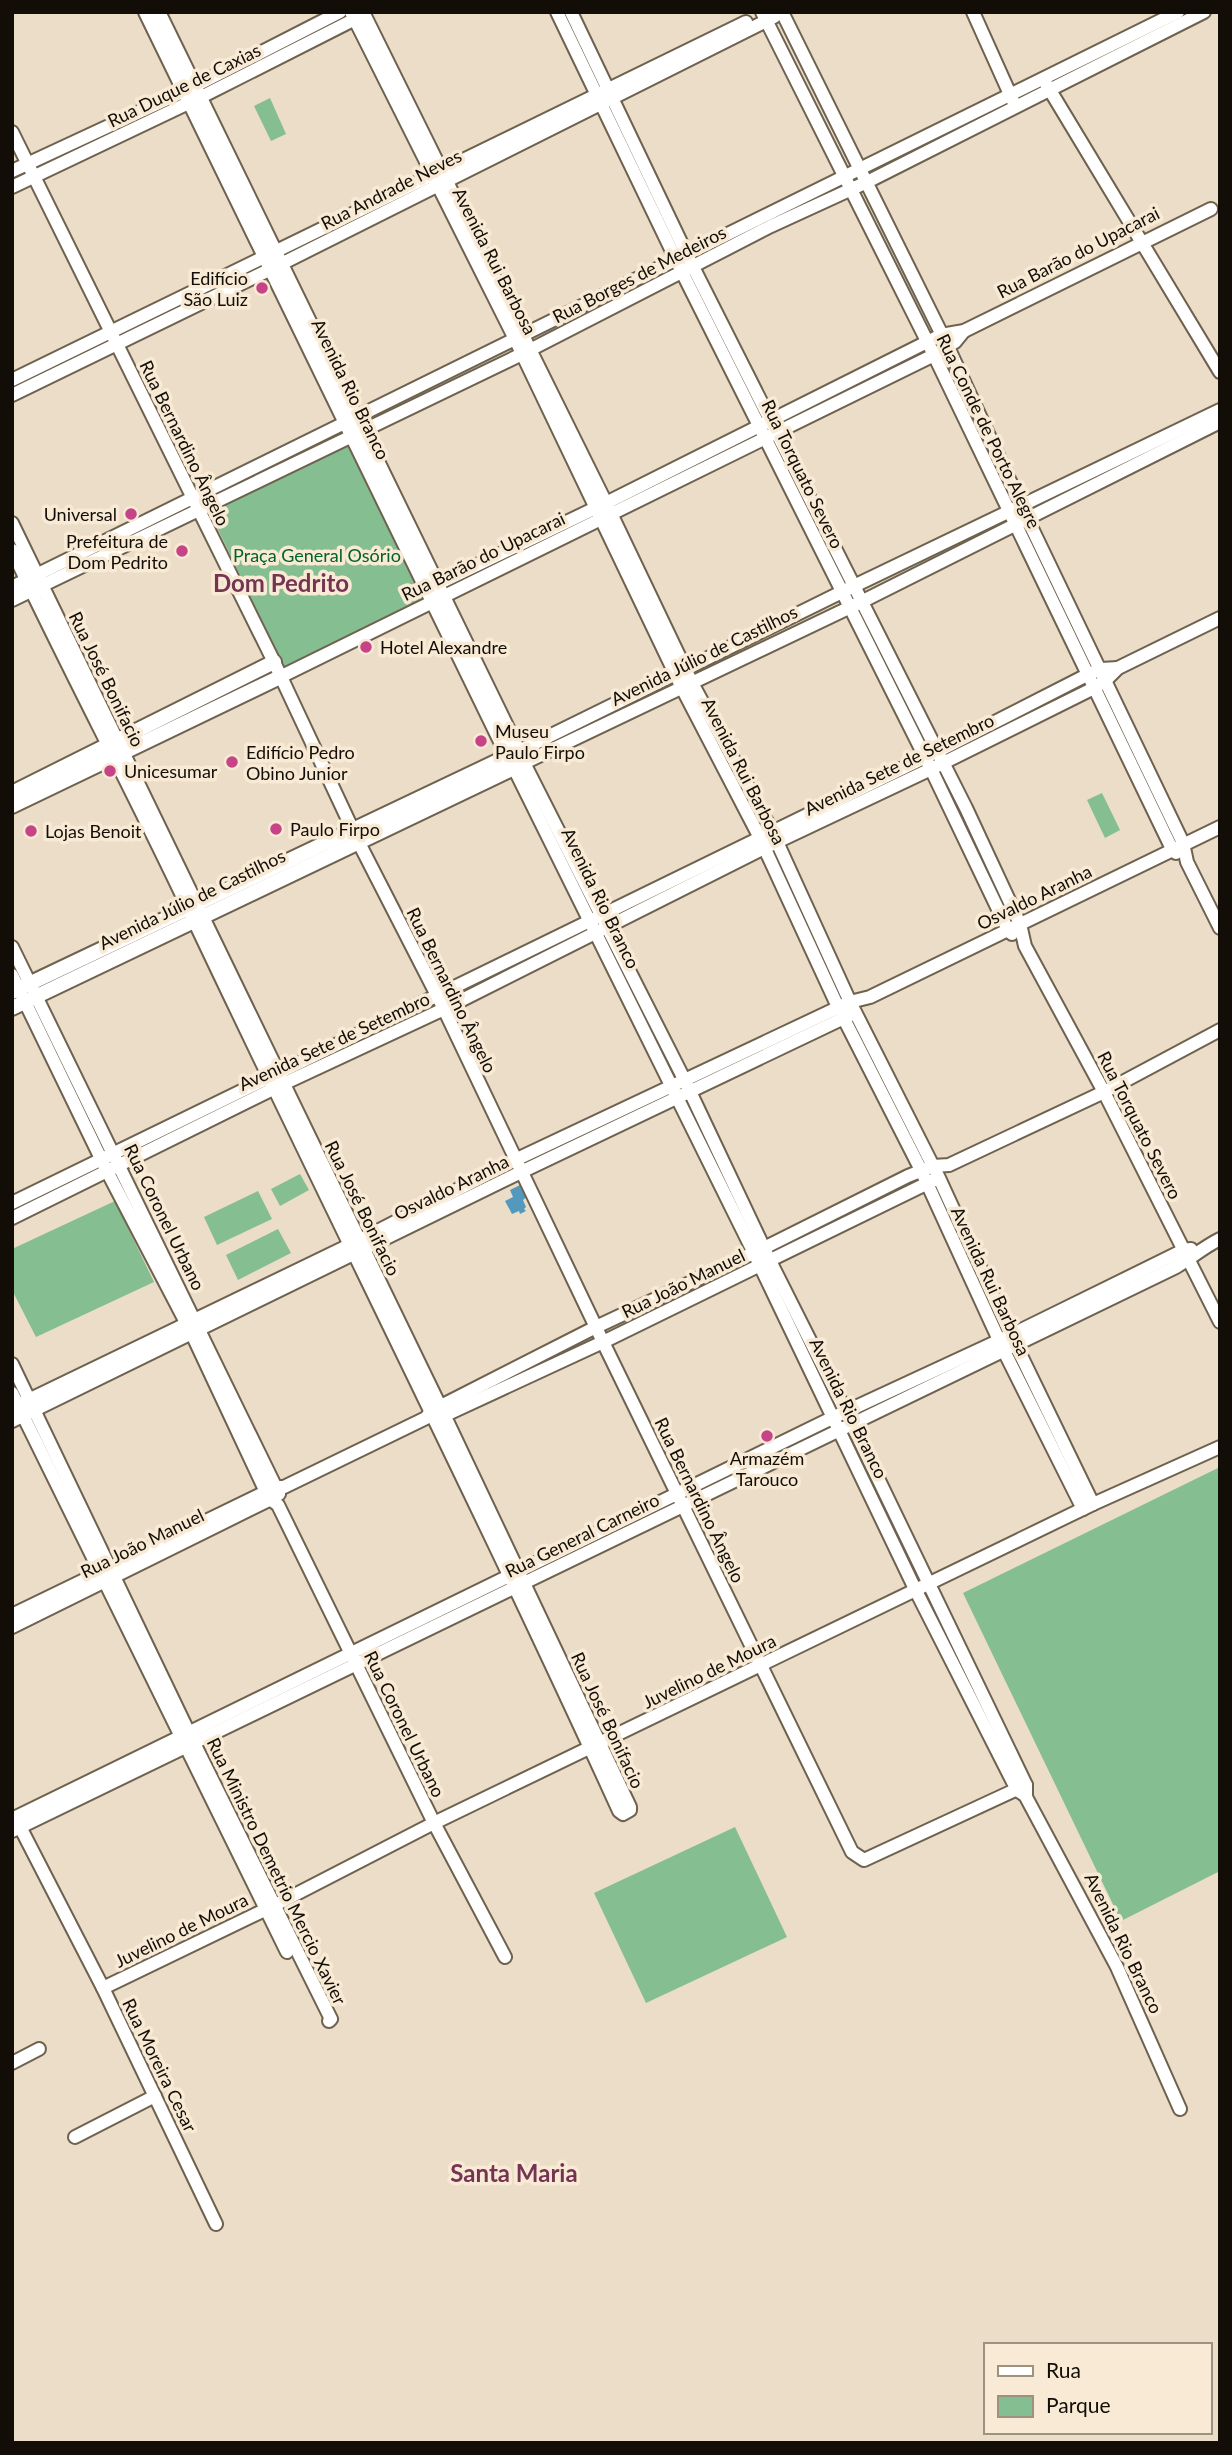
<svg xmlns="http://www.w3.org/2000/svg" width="1232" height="2455" viewBox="0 0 1232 2455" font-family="Lato,sans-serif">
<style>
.green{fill:#85be91}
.water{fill:#5399bd}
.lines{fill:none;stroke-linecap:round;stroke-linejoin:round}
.minor-casing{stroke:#6e624f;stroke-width:16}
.tertiary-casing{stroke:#6e624f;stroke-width:18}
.minor{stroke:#fff;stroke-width:12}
.tertiary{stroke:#fff;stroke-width:14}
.poi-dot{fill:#c74387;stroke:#f8ead4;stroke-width:2.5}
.labels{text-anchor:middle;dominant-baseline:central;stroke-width:7;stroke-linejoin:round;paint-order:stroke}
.street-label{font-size:18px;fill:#120e07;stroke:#f8ead4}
.poi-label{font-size:18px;fill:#120e07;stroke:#f8ead4;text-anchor:start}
.park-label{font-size:18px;fill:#00622a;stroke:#f8ead4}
.district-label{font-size:24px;font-weight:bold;fill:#763453;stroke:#f8ead4}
</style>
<rect width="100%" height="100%" fill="#ebddc7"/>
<g class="green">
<path d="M270,98L286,134L271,141L254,106Z"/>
<path d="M350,443L425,598L285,668L209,511Z"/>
<path d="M1102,793L1120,830L1105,838L1087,800Z"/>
<path d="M300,1174L309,1190L280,1206L271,1189Z"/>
<path d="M258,1191L272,1219L217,1245L204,1217Z"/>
<path d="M115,1201L154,1282L36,1337L12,1290V1249Z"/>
<path d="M278,1229L291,1253L238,1280L226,1255Z"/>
<path d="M1220,1467V1871L1121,1921L963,1593Z"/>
<path d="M735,1827L787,1937L646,2003L594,1893Z"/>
</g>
<path class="water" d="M520,1185L527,1197L523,1200L526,1207L524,1209L526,1211L520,1214L519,1211L512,1214L505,1201L513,1197L510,1190Z"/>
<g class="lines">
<g class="minor-casing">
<g id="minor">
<path d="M351,12L516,341L681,686L759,836L838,1007L921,1170L1004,1351L1083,1509"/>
<path d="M363,12L606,503L691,681L772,831L850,1002L939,1178L1011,1335L1093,1504"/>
<path d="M557,12L682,272L931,769L1008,930L1012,934"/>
<path d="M571,12L687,255L966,808L1020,924L1025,946L1104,1092L1220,1322"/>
<path d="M762,12L934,355L1172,849L1176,853"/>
<path d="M782,12L948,347L1027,518L1183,843L1187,862L1220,928"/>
<path d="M973,12L1013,101"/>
<path d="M1045,82L1220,372"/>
<path d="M12,132L274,662L358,841L444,1009L603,1342L852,1852L864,1860L1026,1785"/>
<path d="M12,171L195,86L340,12"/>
<path d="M12,187L201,97L361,16"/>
<path d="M12,380L746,22"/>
<path d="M12,395L271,269L774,17"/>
<path d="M12,523L440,1406L630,1807V1810L623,1814L619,1811C481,1508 331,1211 189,910C132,789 69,671 12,550"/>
<path d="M12,587C402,398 790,205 1178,12"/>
<path d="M431,587L606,503L941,335L964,331L1211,209"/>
<path d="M12,600L522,354L771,226L867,182L1204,12"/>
<path d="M280,677L934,355L955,342L964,331"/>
<path d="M519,751L854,586L1220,410"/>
<path d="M514,768L754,1253L916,1591L1017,1790L1023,1794"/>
<path d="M12,947L279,1494"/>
<path d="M12,975L107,1171L192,1334L266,1492L270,1499L278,1505L434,1823L505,1957"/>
<path d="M12,1203L938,751L1087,675L1101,669L1118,668"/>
<path d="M12,1218L283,1084L444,1009L764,848L931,769L1094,688L1106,680L1118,668L1220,618"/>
<path d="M12,1364L189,1733L331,2019L329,2021"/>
<path d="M12,1393L287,1952"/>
<path d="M12,1408L360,1240L515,1160L850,1002L870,997L1220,827"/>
<path d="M439,1418L603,1342L934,1180"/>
<path d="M12,1421L521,1172L850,1015"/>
<path d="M12,1615L276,1487H284L426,1418L431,1411L596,1327L764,1248L908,1176L933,1166L949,1165L1104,1092L1220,1030"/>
<path d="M12,1627L275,1497"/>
<path d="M12,1819L832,1418L1011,1335L1184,1250L1191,1249"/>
<path d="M17,1821L103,1988L216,2224"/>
<path d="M12,1831L1176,1267C1191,1258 1204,1247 1220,1239"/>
<path d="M103,1988L273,1906L434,1823L1093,1504L1220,1447"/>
<path d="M12,2063L39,2049"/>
<path d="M1180,2109L1117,1967L1026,1797V1785L846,1412L770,1261L685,1081L524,763L861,602L1220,422"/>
<path d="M75,2137L155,2096"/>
</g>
</g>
<g class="tertiary-casing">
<g id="tertiary">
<path d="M146,12L514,768"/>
<path d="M12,793L274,662"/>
<path d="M12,806L280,677"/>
<path d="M12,992L517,752"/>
<path d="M12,1008L524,763L158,12"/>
</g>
</g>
<use href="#minor" class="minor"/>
<use href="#tertiary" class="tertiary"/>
</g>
<g class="poi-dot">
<circle cx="262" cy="288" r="7"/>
<circle cx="131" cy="514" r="7"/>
<circle cx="182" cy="551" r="7"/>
<circle cx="366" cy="647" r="7"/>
<circle cx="481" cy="741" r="7"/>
<circle cx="232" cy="762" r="7"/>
<circle cx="110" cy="771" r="7"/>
<circle cx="276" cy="829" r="7"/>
<circle cx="31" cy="831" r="7"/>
<circle cx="767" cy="1436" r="7"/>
</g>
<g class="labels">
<g class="street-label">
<text transform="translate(184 85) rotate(-26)">Rua Duque de Caxias</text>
<text transform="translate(391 189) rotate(-27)">Rua Andrade Neves</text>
<text transform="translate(1078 252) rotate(-27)">Rua Barão do Upacarai</text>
<text transform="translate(495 261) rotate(63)">Avenida Rui Barbosa</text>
<text transform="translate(639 274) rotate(-27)">Rua Borges de Medeiros</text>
<text transform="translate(351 389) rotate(64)">Avenida Rio Branco</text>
<text transform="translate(989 431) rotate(64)">Rua Conde de Porto Alegre</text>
<text transform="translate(185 443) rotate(64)">Rua Bernardino Ângelo</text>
<text transform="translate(803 474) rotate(64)">Rua Torquato Severo</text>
<text transform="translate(483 556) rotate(-26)">Rua Barão do Upacarai</text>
<text transform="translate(704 655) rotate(-26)">Avenida Júlio de Castilhos</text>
<text transform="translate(107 679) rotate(64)">Rua José Bonifacio</text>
<text transform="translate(899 764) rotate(-26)">Avenida Sete de Setembro</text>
<text transform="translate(744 771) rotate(63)">Avenida Rui Barbosa</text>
<text transform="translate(1034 897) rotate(-26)">Osvaldo Aranha</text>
<text transform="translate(601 898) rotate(64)">Avenida Rio Branco</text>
<text transform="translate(192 899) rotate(-26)">Avenida Júlio de Castilhos</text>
<text transform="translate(452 990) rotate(64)">Rua Bernardino Ângelo</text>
<text transform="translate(334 1041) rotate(-25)">Avenida Sete de Setembro</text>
<text transform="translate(1140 1125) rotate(63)">Rua Torquato Severo</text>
<text transform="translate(451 1187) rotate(-26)">Osvaldo Aranha</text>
<text transform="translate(363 1208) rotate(64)">Rua José Bonifacio</text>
<text transform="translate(165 1217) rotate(64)">Rua Coronel Urbano</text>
<text transform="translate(991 1281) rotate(65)">Avenida Rui Barbosa</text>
<text transform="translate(683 1283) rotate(-26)">Rua João Manuel</text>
<text transform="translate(849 1408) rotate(64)">Avenida Rio Branco</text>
<text transform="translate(700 1500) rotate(64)">Rua Bernardino Ângelo</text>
<text transform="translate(582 1535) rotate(-26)">Rua General Carneiro</text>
<text transform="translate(142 1543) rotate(-26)">Rua João Manuel</text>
<text transform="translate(709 1671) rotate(-26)">Juvelino de Moura</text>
<text transform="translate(608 1720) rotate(65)">Rua José Bonifacio</text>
<text transform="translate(405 1724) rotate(64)">Rua Coronel Urbano</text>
<text transform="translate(277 1871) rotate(64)">Rua Ministro Demetrio Mercio Xavier</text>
<text transform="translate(181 1930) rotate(-26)">Juvelino de Moura</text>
<text transform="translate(1124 1943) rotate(64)">Avenida Rio Branco</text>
<text transform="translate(160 2065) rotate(64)">Rua Moreira Cesar</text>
</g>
<g class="poi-label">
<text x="248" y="278" text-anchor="end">Edifício<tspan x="248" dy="21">São Luiz</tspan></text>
<text x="117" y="514" text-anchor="end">Universal</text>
<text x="168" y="541" text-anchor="end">Prefeitura de<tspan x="168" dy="21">Dom Pedrito</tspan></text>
<text x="380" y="647">Hotel Alexandre</text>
<text x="495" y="731">Museu<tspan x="495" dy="21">Paulo Firpo</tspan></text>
<text x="246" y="752">Edifício Pedro<tspan x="246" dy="21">Obino Junior</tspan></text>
<text x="124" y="771">Unicesumar</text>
<text x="290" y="829">Paulo Firpo</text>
<text x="45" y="831">Lojas Benoit</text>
<text x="767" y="1458" text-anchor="middle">Armazém<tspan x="767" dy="21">Tarouco</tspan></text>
</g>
<g class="park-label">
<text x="317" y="555">Praça General Osório</text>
</g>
<g class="district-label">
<text x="281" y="582">Dom Pedrito</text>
<text x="514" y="2172">Santa Maria</text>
</g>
</g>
<rect width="1232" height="2455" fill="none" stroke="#120e07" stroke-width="28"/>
<rect x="984" y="2343" width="228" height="91" fill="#f8ead4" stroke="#9c9282" stroke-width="2"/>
<rect x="998" y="2366" width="35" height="10" fill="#ffffff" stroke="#9c9282" stroke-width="2"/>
<text x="1046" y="2378" font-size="21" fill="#120e07">Rua</text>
<rect x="998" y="2396" width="35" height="21" fill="#85be91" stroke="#9c9282" stroke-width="2"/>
<text x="1046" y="2413" font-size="21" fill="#120e07">Parque</text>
</svg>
